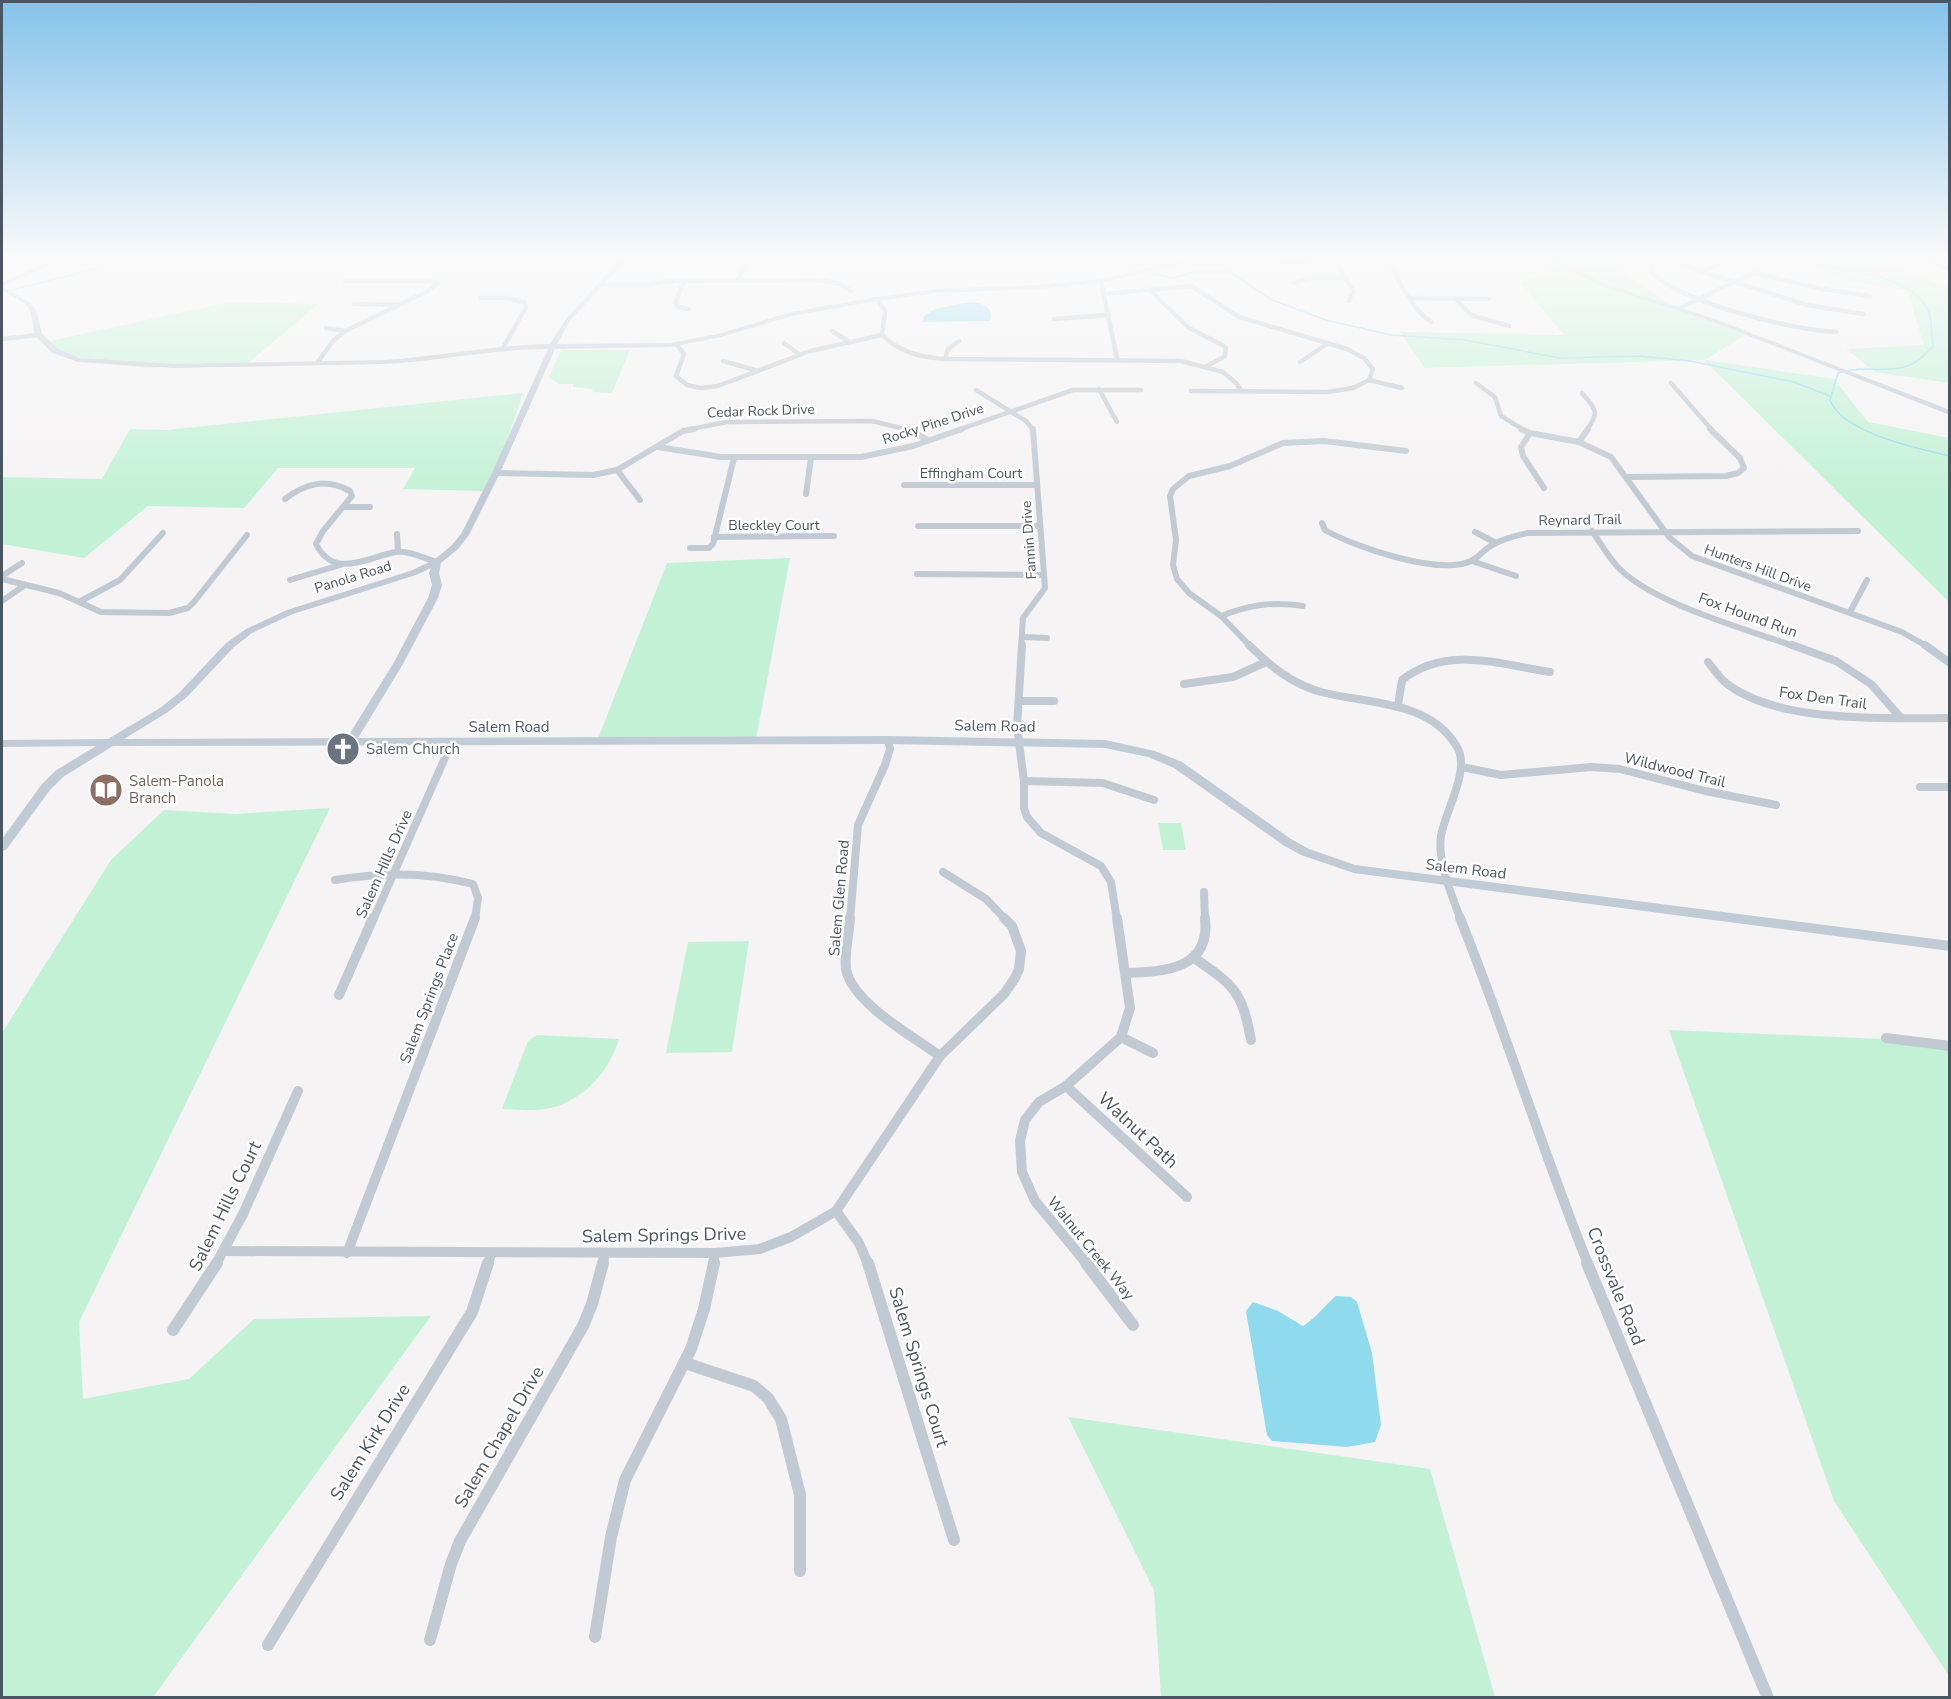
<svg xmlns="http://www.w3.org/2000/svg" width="1951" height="1699" viewBox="0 0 1951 1699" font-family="'Nunito Sans',sans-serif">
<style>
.green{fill:#c3f1d5}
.water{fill:#90daee}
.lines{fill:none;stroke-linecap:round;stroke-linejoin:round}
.stream{stroke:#90daee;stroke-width:1.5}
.street-far4{stroke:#c1cad2;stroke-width:4.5}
.street-far3{stroke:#c1cad2;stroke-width:6}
.street-far2{stroke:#c1cad2;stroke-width:8}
.street-far1{stroke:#c1cad2;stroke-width:10}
.street{stroke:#c1cad2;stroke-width:12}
.secondary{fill:#c1cbd6;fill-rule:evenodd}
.labels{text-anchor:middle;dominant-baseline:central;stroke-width:5;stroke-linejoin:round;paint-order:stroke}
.far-street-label{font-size:14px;fill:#4a5661;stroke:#fff}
.street-label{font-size:15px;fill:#4a5661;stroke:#fff}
.worship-label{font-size:15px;fill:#5b616d;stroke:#fff;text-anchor:start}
.education-label{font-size:15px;fill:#785e54;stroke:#fff;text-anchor:start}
.near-street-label{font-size:18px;fill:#4a5661;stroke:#fff}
</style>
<rect width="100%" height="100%" fill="#f5f3f3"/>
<g class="green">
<path d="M1537,258L1651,260L1612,266L1670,304L1750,332L1705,360L1834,379L1868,422L1949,438V602L1704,360L1425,368L1400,332L1564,335L1520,282L1553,271Z"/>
<path d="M1799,258H1882L1888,265L1949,288V383L1875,372L1846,349L1924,345L1907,290L1843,280Z"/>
<path d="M229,302L318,304L246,365L144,368L110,364L57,353L50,341Z"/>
<path d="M561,350H630L612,393L592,392L593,389L573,387V384H559L549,377Z"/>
<path d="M523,393L495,474L484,491L403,489L415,468H278L244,508L148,506L84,558L2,544V477L102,479L130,429L166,430Z"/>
<path d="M790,558L755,744H596L667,563Z"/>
<path d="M330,808L79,1322L83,1399L189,1379L254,1319L431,1316L153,1697H2V1033L111,860L164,810L235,814Z"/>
<path d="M1158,823H1181L1186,850H1163Z"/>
<path d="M749,941L732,1052L666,1053L688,942Z"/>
<path d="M1669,1030L1884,1039L1949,1047V1676L1834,1501Z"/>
<path d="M537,1035L619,1039C610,1069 588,1095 558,1106C540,1112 520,1110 502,1109L528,1041Z"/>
<path d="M1068,1417L1430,1469L1495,1697H1161L1154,1590Z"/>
</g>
<g class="water">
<path d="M964,303C975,302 987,302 991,314L990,321L923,322L924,316L935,309Z"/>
<path d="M1336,1296L1351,1297L1357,1302L1372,1353L1381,1425L1375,1442L1347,1447L1272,1441L1267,1435L1246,1311L1253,1302L1278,1311L1303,1326C1316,1318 1324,1306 1336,1296Z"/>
</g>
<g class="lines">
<g class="stream">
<path d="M1788,258C1827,271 1900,269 1925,305C1933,316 1931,333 1933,346C1902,384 1878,361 1838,373L1830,400C1842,433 1919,449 1950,456"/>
<path d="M1153,273L1172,278L1194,272H1230L1272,300L1326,320L1391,335L1465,340L1560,358L1640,356L1690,361L1794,382L1830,396"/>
<path d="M11,290L91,270L125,258"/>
</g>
<g class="street-far4">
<path d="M1334,258L1353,291L1349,301"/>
<path d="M1391,258C1393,277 1415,311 1431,322"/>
<path d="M1668,258L1709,274L1807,305L1864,314"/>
<path d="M1925,258L1950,270"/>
<path d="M1279,263L1335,259"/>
<path d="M1702,271L1718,265L1722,258"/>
<path d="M1652,273C1685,304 1790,329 1836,332"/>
<path d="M738,280L746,258"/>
<path d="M684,281L675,303L678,307L689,309"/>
<path d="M1101,281L1117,359"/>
<path d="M1294,283L1308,278H1346"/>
<path d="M602,285H645L668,281L820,280L840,284L851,291"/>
<path d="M1150,290L1189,328L1226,347L1225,356L1207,366"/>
<path d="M1105,294L1191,286L1239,317L1347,349L1364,358L1373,369L1369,380L1353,388L1328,392L1191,391"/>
<path d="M481,298H509L525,303L526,307L503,348"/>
<path d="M1412,298L1489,299"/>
<path d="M1455,298L1471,315L1509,326"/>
<path d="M877,299L885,311L882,335C901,353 920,357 945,359L1181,361L1223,372L1236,383L1241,390"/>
<path d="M354,304L398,305"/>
<path d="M1680,308L1753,273L1823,289L1870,296"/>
<path d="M1054,319L1109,315"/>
<path d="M326,328L345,331"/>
<path d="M832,331L848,341"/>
<path d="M2,339L39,335"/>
<path d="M784,343L799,354"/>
<path d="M676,344L684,354L676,376L687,385L701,388L718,386L810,351L882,335"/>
<path d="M945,359L948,349L959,341"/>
<path d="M723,361L758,371"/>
<path d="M1300,362L1327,344"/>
<path d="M317,363L333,341L345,331L428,291L438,283L430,281H345"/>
<path d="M1369,380L1402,388"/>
<path d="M1476,383L1495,397L1501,416L1524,430"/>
<path d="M1671,383L1712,430"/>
<path d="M1099,389L1117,422"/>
<path d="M976,390L1026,421L1033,430"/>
<path d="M1582,393C1596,410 1600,411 1587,430"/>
<path d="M686,430L727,422L872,421L909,430"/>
<path d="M958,430L1073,390H1141"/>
</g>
<g class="street-far3">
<path d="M907,429L928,440"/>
<path d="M1521,429L1530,433L1579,442L1611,457L1669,537L1692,556L1902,632L1928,647"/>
<path d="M1530,433L1521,447L1523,456L1544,488"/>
<path d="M1579,442L1588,429"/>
<path d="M658,447L721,457H861L913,446L962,429"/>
<path d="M617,470L640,500"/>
<path d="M496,473L593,475L617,470L683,431L694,429"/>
<path d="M1627,477L1726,476L1738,473L1744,468L1740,458L1710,429"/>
<path d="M904,485H1037"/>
<path d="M806,494L811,458"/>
<path d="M285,499C306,483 326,478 350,491L352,496L323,531L316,544C334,580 367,557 396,552C409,550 425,559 437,562"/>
<path d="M345,507H370"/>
<path d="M1322,523L1325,530C1354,547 1440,576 1471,561C1478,558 1483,551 1489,547C1501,539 1515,536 1528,533L1858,531"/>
<path d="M918,526H1040"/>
<path d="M1592,531C1600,542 1607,555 1616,565C1649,603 1747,629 1796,647"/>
<path d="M1475,532L1496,543"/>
<path d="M397,534L398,551"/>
<path d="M714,537L834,536"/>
<path d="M690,548H709L713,544L734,458"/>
<path d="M1472,561L1516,576"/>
<path d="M917,574L1044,575"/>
<path d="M2,576L22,563"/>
<path d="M2,579L59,593L101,612L169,613L188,608L194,602L247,535"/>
<path d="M290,580L340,565"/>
<path d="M2,601L25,585"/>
<path d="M79,602L120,580L163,533"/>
<path d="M1850,612L1867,580"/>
<path d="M1221,616C1249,605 1273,601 1303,606"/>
<path d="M1023,637L1047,638"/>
<path d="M1021,647L1023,618L1045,588L1033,429"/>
<path d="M1251,647L1221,616L1189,593L1177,579L1173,565L1176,540L1170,496L1173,489L1189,476L1230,466L1283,443L1324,441L1406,451"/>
</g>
<g class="street-far2">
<path d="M1022,645L1017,727L1024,781V808L1027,817L1041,833L1101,866L1111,882L1117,920"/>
<path d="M1249,645C1270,666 1292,684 1321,692C1367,704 1430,700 1457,747C1471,770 1445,811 1441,836C1437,861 1452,896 1461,920"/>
<path d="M1792,645L1836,661L1871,684L1901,718"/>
<path d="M1925,645L1950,663"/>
<path d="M1708,662C1714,669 1719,678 1726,683C1778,724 1887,718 1950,718"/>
<path d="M1184,684L1233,677L1266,662"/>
<path d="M1019,701H1054"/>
<path d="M1398,705L1402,680C1446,645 1499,664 1550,672"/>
<path d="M1462,767L1501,775L1591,767L1620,769L1705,791L1776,805"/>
<path d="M1024,781L1103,783L1154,800"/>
<path d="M1920,787H1950"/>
<path d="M943,872L986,899L1006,920"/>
<path d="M335,880C381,872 428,872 473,884L478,898L475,920"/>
<path d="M1204,892L1205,920"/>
<path d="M373,920L452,742"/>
<path d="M850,920L858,825L885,765L890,749L888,740"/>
</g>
<g class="street-far1">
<path d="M850,918C849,934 844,954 846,969C852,1003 914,1037 940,1056"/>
<path d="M1460,918C1506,1032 1542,1150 1588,1264"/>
<path d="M1194,958C1234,985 1242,991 1251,1040"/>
<path d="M1126,973C1165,972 1211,969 1205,918"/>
<path d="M339,995L373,918"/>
<path d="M1121,1037L1153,1053"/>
<path d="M1886,1038L1950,1046"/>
<path d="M1066,1086L1187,1197"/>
<path d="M836,1211L859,1243L868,1264"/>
<path d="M225,1251L715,1253L760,1249L791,1237L836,1211L940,1056L1004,994L1015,978L1019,969L1021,951L1012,926L1004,918"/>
<path d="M347,1253L475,918"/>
<path d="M216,1264L243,1214L298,1091"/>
<path d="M488,1264L491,1254"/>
<path d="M602,1264L605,1254"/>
<path d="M713,1264L715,1253"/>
<path d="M1087,1264L1035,1201L1022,1172L1020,1141L1025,1120L1039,1102L1066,1086L1121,1037L1130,1008L1117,918"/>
</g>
<g class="street">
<path d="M868,1263L954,1540"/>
<path d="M1086,1263L1133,1325"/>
<path d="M1587,1263L1768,1698"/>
<path d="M173,1330L217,1263"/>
<path d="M685,1363L754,1386L768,1398L781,1419L800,1495V1571"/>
<path d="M595,1637L611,1537L625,1480L691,1349L704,1309L714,1263"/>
<path d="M430,1640L451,1564L460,1541L583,1326L592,1304L603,1263"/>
<path d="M268,1645L472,1312L488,1263"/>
</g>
<g class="secondary">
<path d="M58,258H67L2,286V282Z"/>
<path d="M621,258H628L570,321L557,344L670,343L718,334L791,312L877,297L937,289L1038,285L1101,279L1191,258H1203L1101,283L1038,289L937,293L877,301L792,316L721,337L670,347L555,349L500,473L469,535L458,549L441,563L439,573L442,585L438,598L403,664L358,738L888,736L1105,740L1155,751L1182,762L1291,839L1309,849L1355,865L1950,941V951L1354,873L1301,855L1283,845L1174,768L1148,757L1105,748L888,744L113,746L63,777L50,790L6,850L2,851V839L42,784L55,771L96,746L2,747V740L108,739L160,708L179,693L226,643L246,629L287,610L410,571L434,560L452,545L461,534L492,473L548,349C493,349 440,361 385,364L174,368L78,362L52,353L35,335L30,310L25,304L2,290V286L29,302L36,310L42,334L58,349L79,358L174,364L385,360C440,356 494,345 550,344L566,319ZM431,568L429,573L432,585L428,598L393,664L347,738L124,739L168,712L187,697L234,647L252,633L293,614L416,575Z"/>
<path d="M1544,258H1553L1606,284L1715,319L1950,410V415L1711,321L1602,286Z"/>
</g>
</g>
<linearGradient id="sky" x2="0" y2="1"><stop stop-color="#85c3ea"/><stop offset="0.52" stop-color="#fafafa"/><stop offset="1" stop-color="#fafafa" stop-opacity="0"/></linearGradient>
<rect width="1951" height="496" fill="url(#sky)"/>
<defs>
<g id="church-disc" transform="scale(1.725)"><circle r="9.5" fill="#6b7280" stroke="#fff"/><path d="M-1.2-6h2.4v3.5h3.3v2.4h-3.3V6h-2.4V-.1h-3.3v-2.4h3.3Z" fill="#fff"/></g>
<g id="library-disc" transform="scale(1.725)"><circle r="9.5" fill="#8d6e63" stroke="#fff"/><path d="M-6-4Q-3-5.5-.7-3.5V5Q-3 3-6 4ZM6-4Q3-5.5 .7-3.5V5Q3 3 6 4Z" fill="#fff"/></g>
</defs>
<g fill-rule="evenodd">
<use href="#church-disc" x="343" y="749"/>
<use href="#library-disc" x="106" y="790"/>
</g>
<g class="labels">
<g class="far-street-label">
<text transform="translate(761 411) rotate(-2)">Cedar Rock Drive</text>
<text transform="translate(933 424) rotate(-18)">Rocky Pine Drive</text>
<text x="971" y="473">Effingham Court</text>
<text transform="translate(1580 520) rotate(-1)">Reynard Trail</text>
<text x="774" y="525">Bleckley Court</text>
<text transform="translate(1029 540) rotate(-94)">Fannin Drive</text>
<text transform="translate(1758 568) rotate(20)">Hunters Hill Drive</text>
<text transform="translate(353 577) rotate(-17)">Panola Road</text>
</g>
<g class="street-label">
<text transform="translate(1748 615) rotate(20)">Fox Hound Run</text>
<text transform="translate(1823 698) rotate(8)">Fox Den Trail</text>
<text transform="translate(995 726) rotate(1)">Salem Road</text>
<text x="509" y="727">Salem Road</text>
<text transform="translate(1675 770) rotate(14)">Wildwood Trail</text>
<text transform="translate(384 864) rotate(-66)">Salem Hills Drive</text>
<text transform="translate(1466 869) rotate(7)">Salem Road</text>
<text transform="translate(839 898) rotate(-85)">Salem Glen Road</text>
<text transform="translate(429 998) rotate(-69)">Salem Springs Place</text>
<text transform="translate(1091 1248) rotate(51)">Walnut Creek Way</text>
</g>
<g class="worship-label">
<text x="366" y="749">Salem Church</text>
</g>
<g class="education-label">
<text x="129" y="781">Salem-Panola<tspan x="129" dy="17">Branch</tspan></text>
</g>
<g class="near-street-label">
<text transform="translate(1138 1130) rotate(43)">Walnut Path</text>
<text transform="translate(225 1206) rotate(-64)">Salem Hills Court</text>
<text transform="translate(664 1235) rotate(-1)">Salem Springs Drive</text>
<text transform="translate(1616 1286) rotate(68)">Crossvale Road</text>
<text transform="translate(919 1367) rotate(73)">Salem Springs Court</text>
<text transform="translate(499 1437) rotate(-60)">Salem Chapel Drive</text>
<text transform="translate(370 1442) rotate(-58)">Salem Kirk Drive</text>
</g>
</g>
<rect width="1951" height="1699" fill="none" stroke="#4a5661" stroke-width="6"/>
</svg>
